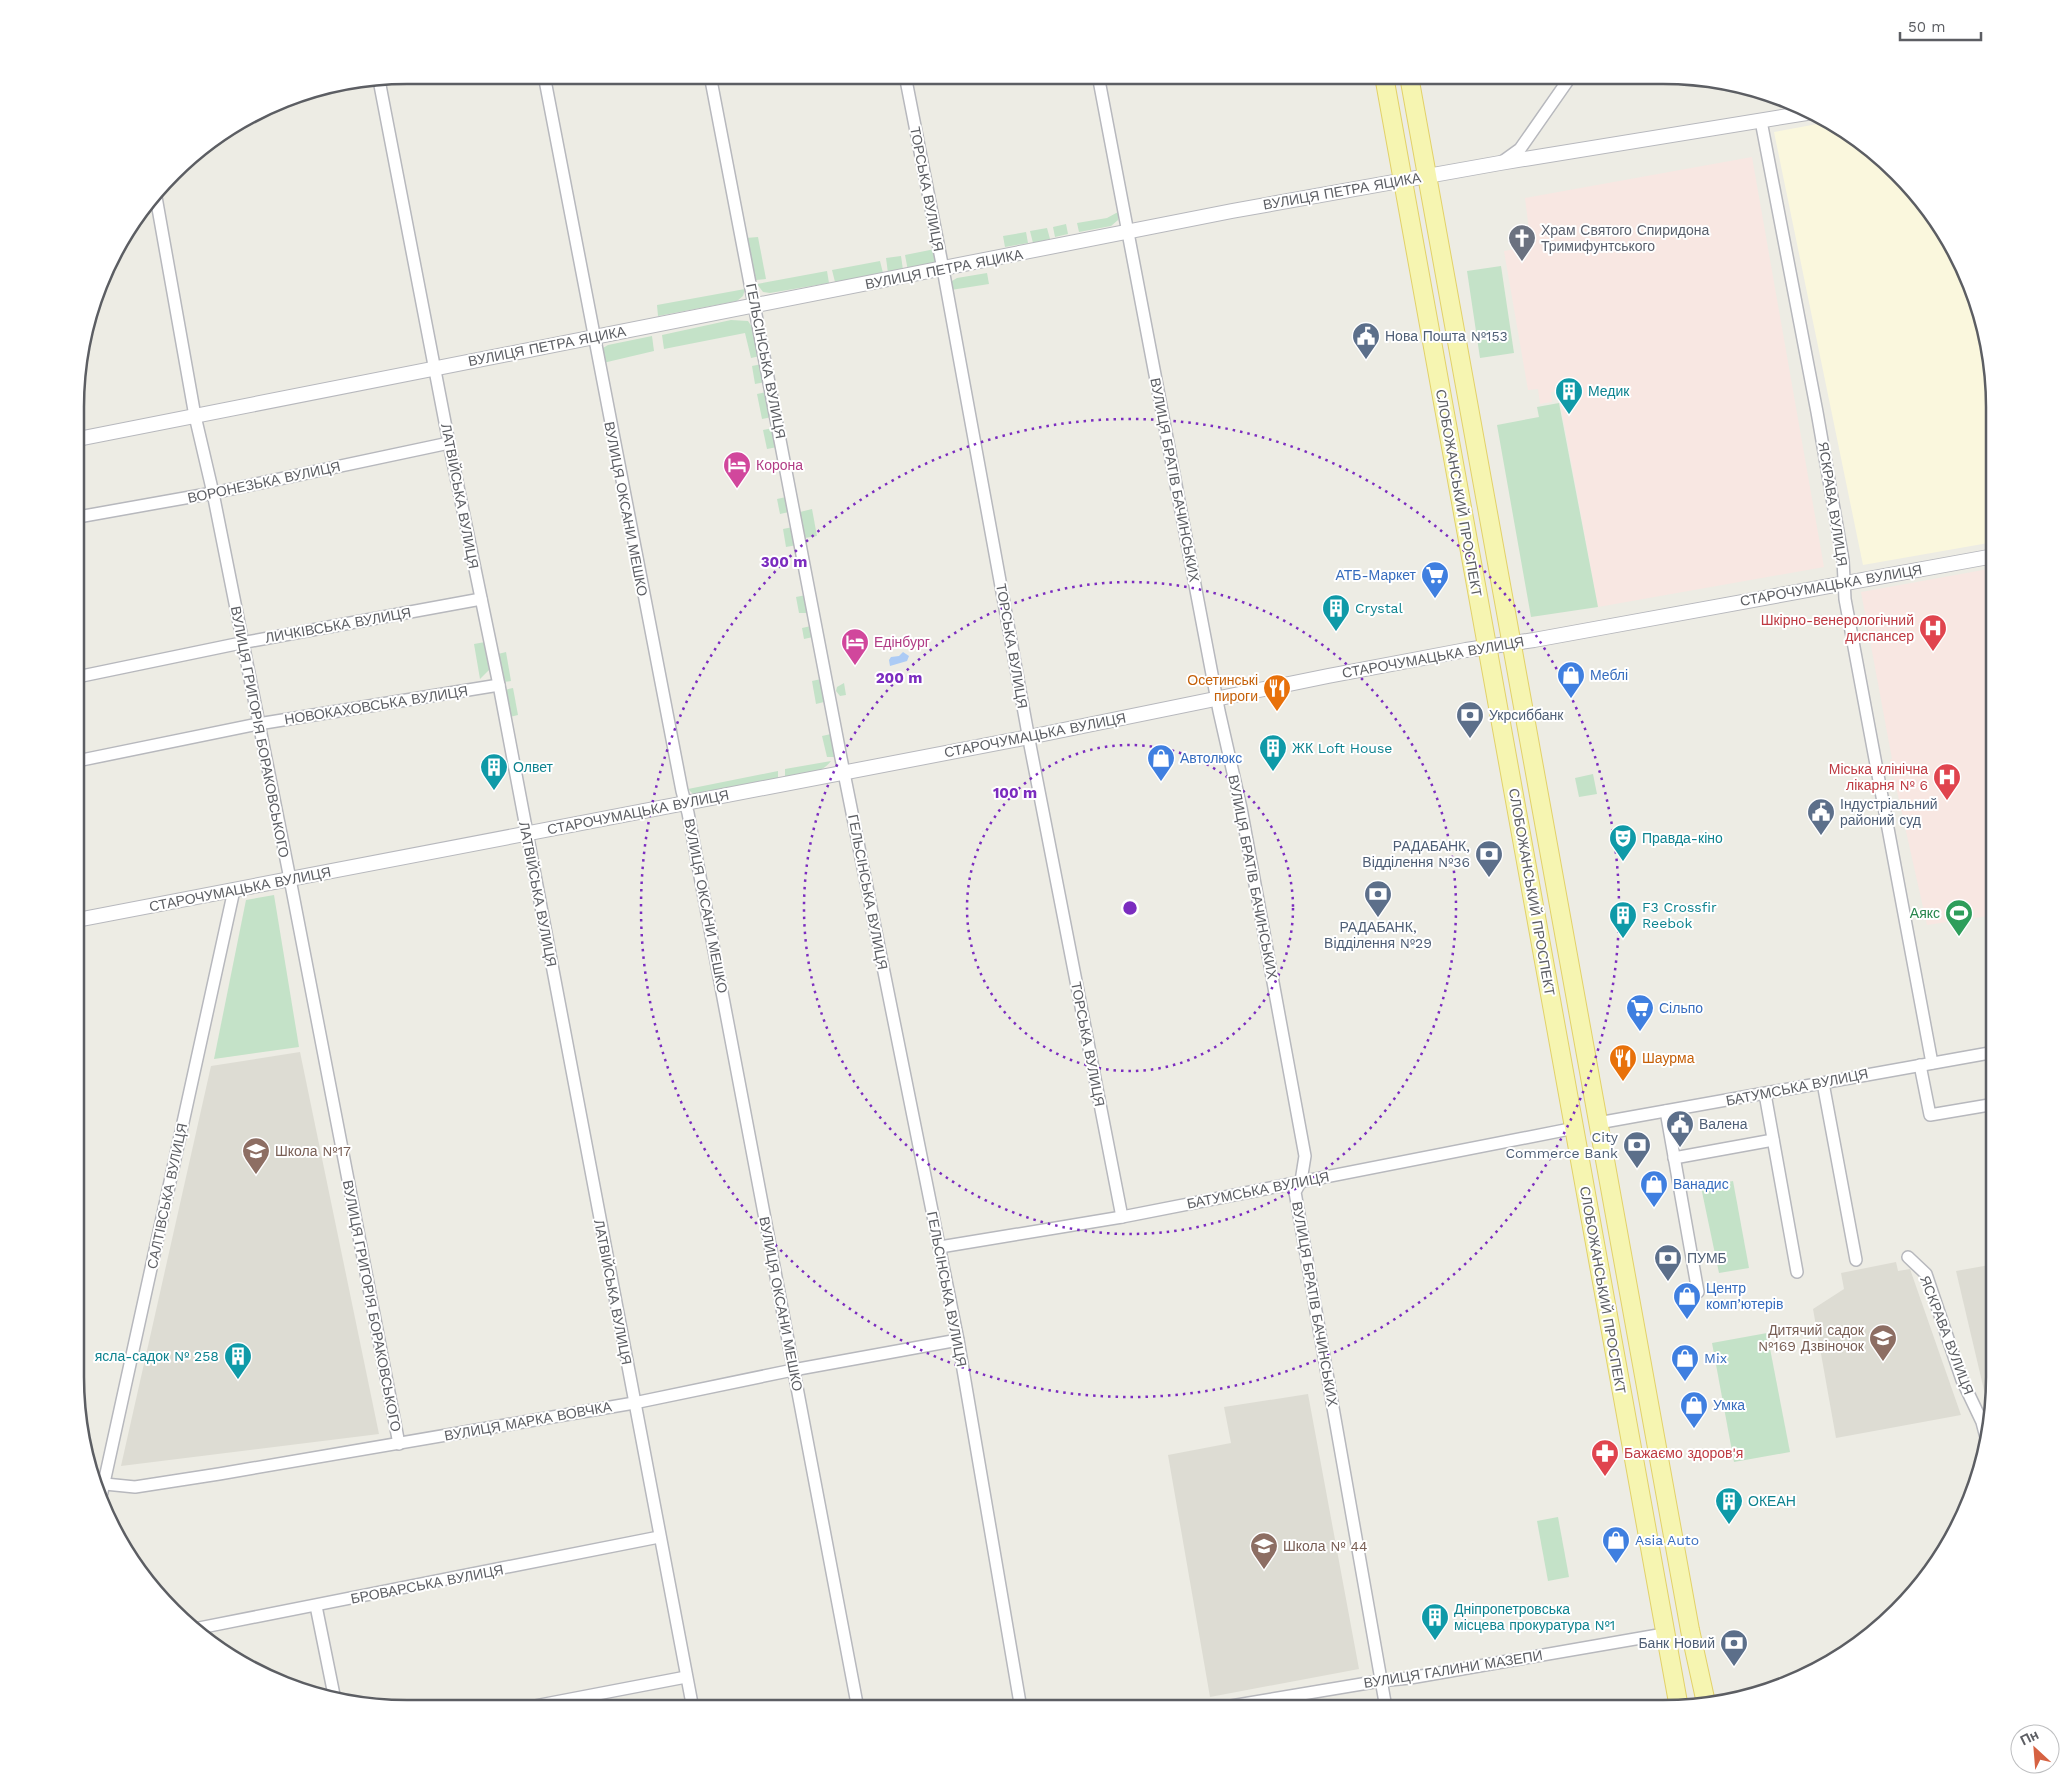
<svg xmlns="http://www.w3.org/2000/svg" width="2070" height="1784" viewBox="0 0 2070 1784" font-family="'Work Sans',sans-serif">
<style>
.commercial{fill:#faf7dd}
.education{fill:#dddcd3}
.medical{fill:#f8e7e2}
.green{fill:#c4e2c8}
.water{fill:#accbf5}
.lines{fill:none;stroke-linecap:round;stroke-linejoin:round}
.minor-casing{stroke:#b7b8bd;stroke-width:14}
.tertiary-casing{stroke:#b7b8bd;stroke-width:16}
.primary-casing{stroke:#e2d169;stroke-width:20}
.minor{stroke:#fff;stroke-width:11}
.tertiary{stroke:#fff;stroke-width:14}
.primary{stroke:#f6f5b1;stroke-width:18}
.ring{fill:none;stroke:#7b2cbf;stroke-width:2.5;stroke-dasharray:2.5 5}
.labels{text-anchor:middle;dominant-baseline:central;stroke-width:4;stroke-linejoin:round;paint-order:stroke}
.street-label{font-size:14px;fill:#5c5e63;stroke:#fff}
.worship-label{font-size:14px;fill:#5b616d;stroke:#fff;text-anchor:start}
.service-label{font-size:14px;fill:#4e5e75;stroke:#fff;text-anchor:start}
.culture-label{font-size:14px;fill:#0d838f;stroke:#fff;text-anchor:start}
.hotel-label{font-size:14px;fill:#b23c85;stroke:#fff;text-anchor:start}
.shop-label{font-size:14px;fill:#366cbe;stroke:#fff;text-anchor:start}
.health-label{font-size:14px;fill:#be3a42;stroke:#fff;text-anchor:end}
.food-label{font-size:14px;fill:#c56008;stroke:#fff;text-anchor:end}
.leisure-label{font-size:14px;fill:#27864d;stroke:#fff;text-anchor:end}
.education-label{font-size:14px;fill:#785e54;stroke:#fff;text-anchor:start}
.rim{fill:none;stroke:#5c5e63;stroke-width:2.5}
.centre{fill:#7b2cbf;stroke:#fff;stroke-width:2.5}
.ring-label{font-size:15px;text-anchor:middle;font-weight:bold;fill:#7b2cbf;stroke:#fff;stroke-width:4;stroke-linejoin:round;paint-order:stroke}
</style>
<rect width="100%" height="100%" fill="#edece4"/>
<path class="commercial" d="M1828,122L1898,172L1939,223L1970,280L1994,385V542L1863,565L1774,132Z"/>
<g class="education">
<path d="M300,1052L379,1434L121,1466L211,1066Z"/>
<path d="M1896,1262L1898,1271L1910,1269L1961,1415L1836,1438L1813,1309L1844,1289L1841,1273Z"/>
<path d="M1995,1264V1377L1991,1420L1956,1271Z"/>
<path d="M1308,1394L1359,1669L1210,1697L1168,1455L1231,1443L1224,1407Z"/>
</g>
<g class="medical">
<path d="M1752,157L1824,567L1598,607L1558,391L1551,392L1552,402L1540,404L1538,389L1528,390L1504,251L1531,246L1525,198Z"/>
<path d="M1994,568L1995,915L1927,925L1890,760L1892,759L1861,592Z"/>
</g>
<g class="green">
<path d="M1118,212V220L1111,226L1079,232L1077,223L1107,218Z"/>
<path d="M1066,224L1068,234L1055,237L1053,227Z"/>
<path d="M1047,228L1050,239L1033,243L1030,231Z"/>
<path d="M1026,232L1028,243L1005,247L1003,236Z"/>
<path d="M758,237L766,279L756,280L746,238Z"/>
<path d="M935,249L937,257L933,265L908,271L905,255Z"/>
<path d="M901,256L903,270L888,273L886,258Z"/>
<path d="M880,261L883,273L835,282L832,270Z"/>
<path d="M1501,266L1514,353L1480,358L1467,271Z"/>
<path d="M827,271L829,283L770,293L763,292L757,284Z"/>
<path d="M987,273L989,284L951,290L952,281L957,278Z"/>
<path d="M745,289L743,296L737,301L658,316L657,305Z"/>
<path d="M731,320L748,321L754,330L760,356L751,358L745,333L664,349L662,335Z"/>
<path d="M652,336L654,351L603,363V348L608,345Z"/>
<path d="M762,364L766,382L755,384L752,366Z"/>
<path d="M767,392L772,417L762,419L757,394Z"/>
<path d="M1559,403L1598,607L1531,617L1497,425L1539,417L1537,407Z"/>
<path d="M773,428L777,447L767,449L763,430Z"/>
<path d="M786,497L789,512L780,514L777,499Z"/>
<path d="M812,509L817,536L805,538L800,512Z"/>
<path d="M793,527L797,545L786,547L783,529Z"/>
<path d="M806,595L809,613H799L796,597Z"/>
<path d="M811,626L813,637L804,639L802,628Z"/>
<path d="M485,642L489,670L480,679L474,644Z"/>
<path d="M506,652L511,681L503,682L498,654Z"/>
<path d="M821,679L825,699L824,702L816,704L812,681Z"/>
<path d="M844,683L846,695L840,696L836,691L837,687Z"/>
<path d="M513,688L518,715L510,717L504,690Z"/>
<path d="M831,734L834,757H827L822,736Z"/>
<path d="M831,761C821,775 801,774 785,777V769Z"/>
<path d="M778,771V779L693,794L688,789Z"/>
<path d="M1593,774L1597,794L1579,797L1575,778Z"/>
<path d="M274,895L299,1047L214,1059L246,900Z"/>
<path d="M1733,1181L1749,1268L1719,1273L1701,1187Z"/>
<path d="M1995,1307V1331L1990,1332L1986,1308Z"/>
<path d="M1767,1333L1790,1452L1734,1462L1712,1343Z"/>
<path d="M1558,1517L1569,1577L1548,1581L1537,1521Z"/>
</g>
<path class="water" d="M903,652L909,656L907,661L890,666L889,660L891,657L899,656Z"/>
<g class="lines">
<g class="minor-casing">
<g id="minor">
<path d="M544,75L682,791L688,813L858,1709"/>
<path d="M710,75L841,758L958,1340L1021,1709"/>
<path d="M905,75L943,269L1030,745L1122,1217"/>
<path d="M1098,75L1219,711L1241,808L1305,1156L1301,1181L1295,1192L1386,1708"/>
<path d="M379,80L449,443L499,685L693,1709"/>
<path d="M1761,121L1817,412L1843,560L1845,599L1932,1063"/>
<path d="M1502,162L1520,149L1571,76"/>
<path d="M156,197L195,416L213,493L290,879L399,1444"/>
<path d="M78,517L213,493L449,443"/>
<path d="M77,677L241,643L481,599"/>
<path d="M77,761L258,724L499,685"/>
<path d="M1920,1065L1930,1115L1995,1104"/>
<path d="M1823,1083L1856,1260"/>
<path d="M1765,1094L1797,1272"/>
<path d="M1666,1111L1698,1292"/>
<path d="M1598,1123L1995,1052"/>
<path d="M1674,1158L1773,1140"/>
<path d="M940,1247L1122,1217L1575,1128"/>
<path d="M1908,1257L1926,1274L1962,1380L1982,1422L1988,1445"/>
<path d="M95,1483L135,1487L219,1474L634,1403L793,1370L958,1340"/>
<path d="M100,1501L234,890"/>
<path d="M316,1606L335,1700"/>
<path d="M194,1629L659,1537"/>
<path d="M519,1709L686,1677"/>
<path d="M1213,1709L1380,1681L1410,1678L1664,1634"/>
</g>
</g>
<g class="tertiary-casing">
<g id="tertiary">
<path d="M78,439L1232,211L1500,163L1813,112"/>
<path d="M77,920L1029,737L1328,676L1466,650L1534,640L1994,556"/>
</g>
</g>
<g class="primary-casing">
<g id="primary">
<path d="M1384,76L1679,1708"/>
<path d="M1409,76L1690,1630L1706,1703"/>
</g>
</g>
<use href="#minor" class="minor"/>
<use href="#tertiary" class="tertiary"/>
<use href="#primary" class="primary"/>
</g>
<g class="ring">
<circle cx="1130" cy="908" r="163"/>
<circle cx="1130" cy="908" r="326"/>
<circle cx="1130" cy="908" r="489"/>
</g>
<defs>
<g id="church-pin" transform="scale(1.4375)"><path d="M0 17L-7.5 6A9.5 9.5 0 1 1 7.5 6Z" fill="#6b7280" stroke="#fff"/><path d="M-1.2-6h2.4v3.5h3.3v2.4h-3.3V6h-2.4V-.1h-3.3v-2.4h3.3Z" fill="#fff"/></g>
<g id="civic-pin" transform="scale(1.4375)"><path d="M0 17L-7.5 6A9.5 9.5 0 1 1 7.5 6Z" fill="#5c6f8a" stroke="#fff"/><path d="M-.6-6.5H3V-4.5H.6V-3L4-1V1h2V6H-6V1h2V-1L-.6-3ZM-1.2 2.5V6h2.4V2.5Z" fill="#fff"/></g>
<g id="building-pin" transform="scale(1.4375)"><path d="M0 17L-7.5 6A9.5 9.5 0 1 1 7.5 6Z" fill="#0f9aa8" stroke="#fff"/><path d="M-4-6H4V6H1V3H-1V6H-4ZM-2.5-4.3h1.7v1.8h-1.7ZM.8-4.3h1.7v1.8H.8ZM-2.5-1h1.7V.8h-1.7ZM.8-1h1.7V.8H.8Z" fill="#fff"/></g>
<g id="hotel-pin" transform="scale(1.4375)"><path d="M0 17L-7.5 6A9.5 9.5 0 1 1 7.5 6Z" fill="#d1479c" stroke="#fff"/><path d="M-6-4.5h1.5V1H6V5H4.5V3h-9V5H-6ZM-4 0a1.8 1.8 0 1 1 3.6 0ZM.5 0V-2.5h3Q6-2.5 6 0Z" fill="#fff"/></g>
<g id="supermarket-pin" transform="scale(1.4375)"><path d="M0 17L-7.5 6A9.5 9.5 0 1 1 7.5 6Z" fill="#3f7fe0" stroke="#fff"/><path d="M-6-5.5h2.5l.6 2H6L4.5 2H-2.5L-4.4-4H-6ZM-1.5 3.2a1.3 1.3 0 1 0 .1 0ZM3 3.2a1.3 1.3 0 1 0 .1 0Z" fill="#fff"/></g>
<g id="hospital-pin" transform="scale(1.4375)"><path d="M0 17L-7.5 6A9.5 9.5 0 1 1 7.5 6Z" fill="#e0444e" stroke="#fff"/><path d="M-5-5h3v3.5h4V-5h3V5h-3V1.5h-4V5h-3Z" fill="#fff"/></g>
<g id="shop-pin" transform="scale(1.4375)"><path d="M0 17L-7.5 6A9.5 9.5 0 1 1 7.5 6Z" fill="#3f7fe0" stroke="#fff"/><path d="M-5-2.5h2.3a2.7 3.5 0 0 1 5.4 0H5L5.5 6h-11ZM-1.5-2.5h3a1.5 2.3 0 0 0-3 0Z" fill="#fff"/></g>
<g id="restaurant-pin" transform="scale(1.4375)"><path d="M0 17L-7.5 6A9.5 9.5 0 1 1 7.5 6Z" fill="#e8710a" stroke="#fff"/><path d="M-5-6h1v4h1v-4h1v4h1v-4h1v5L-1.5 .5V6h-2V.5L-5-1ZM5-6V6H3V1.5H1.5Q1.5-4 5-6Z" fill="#fff"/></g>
<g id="bank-pin" transform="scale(1.4375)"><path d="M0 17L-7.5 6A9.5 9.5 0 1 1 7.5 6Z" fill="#5c6f8a" stroke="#fff"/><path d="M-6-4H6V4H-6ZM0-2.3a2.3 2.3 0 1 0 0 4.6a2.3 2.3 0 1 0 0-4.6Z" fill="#fff"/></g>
<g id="theatre-pin" transform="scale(1.4375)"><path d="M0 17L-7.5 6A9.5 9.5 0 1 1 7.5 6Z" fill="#0f9aa8" stroke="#fff"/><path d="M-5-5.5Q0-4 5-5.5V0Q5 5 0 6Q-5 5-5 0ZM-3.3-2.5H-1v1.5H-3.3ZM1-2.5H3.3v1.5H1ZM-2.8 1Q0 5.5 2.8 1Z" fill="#fff"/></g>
<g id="stadium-pin" transform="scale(1.4375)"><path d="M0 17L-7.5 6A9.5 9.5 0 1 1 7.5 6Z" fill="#2e9e5b" stroke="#fff"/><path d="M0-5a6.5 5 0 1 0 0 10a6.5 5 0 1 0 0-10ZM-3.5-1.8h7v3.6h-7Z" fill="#fff"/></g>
<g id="school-pin" transform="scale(1.4375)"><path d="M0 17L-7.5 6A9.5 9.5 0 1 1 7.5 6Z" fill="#8d6e63" stroke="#fff"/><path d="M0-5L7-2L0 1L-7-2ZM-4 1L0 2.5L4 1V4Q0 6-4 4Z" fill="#fff"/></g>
<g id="pharmacy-pin" transform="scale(1.4375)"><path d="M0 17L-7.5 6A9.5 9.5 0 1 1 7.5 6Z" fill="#e0444e" stroke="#fff"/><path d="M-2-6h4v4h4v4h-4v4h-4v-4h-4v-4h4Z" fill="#fff"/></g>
</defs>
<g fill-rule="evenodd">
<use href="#church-pin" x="1522" y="238"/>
<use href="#civic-pin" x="1366" y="336"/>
<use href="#building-pin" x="1569" y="391"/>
<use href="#hotel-pin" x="737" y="465"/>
<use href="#supermarket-pin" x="1435" y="575"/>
<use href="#building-pin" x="1336" y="608"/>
<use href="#hospital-pin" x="1933" y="628"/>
<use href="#hotel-pin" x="855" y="642"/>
<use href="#shop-pin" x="1571" y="675"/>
<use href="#restaurant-pin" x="1277" y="688"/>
<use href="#bank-pin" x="1470" y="715"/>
<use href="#building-pin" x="1273" y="748"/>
<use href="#shop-pin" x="1161" y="758"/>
<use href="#building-pin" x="494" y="767"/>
<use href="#hospital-pin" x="1947" y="777"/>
<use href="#civic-pin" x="1821" y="812"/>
<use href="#theatre-pin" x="1623" y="838"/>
<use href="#bank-pin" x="1489" y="854"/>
<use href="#bank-pin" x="1378" y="894"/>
<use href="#stadium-pin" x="1959" y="913"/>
<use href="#building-pin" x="1623" y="915"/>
<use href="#supermarket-pin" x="1640" y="1008"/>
<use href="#restaurant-pin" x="1623" y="1058"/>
<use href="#civic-pin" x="1680" y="1124"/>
<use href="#bank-pin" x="1637" y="1145"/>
<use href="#school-pin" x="256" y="1151"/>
<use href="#shop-pin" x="1654" y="1184"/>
<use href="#bank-pin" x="1668" y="1258"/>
<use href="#shop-pin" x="1687" y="1296"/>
<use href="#school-pin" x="1883" y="1338"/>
<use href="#building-pin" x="238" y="1356"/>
<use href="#shop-pin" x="1685" y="1358"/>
<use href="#shop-pin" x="1694" y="1405"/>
<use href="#pharmacy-pin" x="1605" y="1453"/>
<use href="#building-pin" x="1729" y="1501"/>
<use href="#shop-pin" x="1616" y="1540"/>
<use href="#school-pin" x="1264" y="1546"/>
<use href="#building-pin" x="1435" y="1617"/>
<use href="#bank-pin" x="1734" y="1643"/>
</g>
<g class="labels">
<g class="street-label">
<text transform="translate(927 189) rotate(79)">ТОРСЬКА ВУЛИЦЯ</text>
<text transform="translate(1342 191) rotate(-10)">ВУЛИЦЯ ПЕТРА ЯЦИКА</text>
<text transform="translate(944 269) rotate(-11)">ВУЛИЦЯ ПЕТРА ЯЦИКА</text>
<text transform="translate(547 346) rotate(-11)">ВУЛИЦЯ ПЕТРА ЯЦИКА</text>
<text transform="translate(766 361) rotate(79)">ГЕЛЬСІНСЬКА ВУЛИЦЯ</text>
<text transform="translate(1175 480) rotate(79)">ВУЛИЦЯ БРАТІВ БАЧИНСЬКИХ</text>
<text transform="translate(264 482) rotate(-12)">ВОРОНЕЗЬКА ВУЛИЦЯ</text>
<text transform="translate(1459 493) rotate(80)">СЛОБОЖАНСЬКИЙ ПРОСПЕКТ</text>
<text transform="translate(460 496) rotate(79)">ЛАТВІЙСЬКА ВУЛИЦЯ</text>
<text transform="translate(1833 504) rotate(81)">ЯСКРАВА ВУЛИЦЯ</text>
<text transform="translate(626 509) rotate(79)">ВУЛИЦЯ ОКСАНИ МЕШКО</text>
<text transform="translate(1831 585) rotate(-10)">СТАРОЧУМАЦЬКА ВУЛИЦЯ</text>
<text transform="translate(338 625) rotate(-10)">ЛИЧКІВСЬКА ВУЛИЦЯ</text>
<text transform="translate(1012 646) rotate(80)">ТОРСЬКА ВУЛИЦЯ</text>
<text transform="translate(1433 657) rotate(-10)">СТАРОЧУМАЦЬКА ВУЛИЦЯ</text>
<text transform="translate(376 705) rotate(-9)">НОВОКАХОВСЬКА ВУЛИЦЯ</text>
<text transform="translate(260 732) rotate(79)">ВУЛИЦЯ ГРИГОРІЯ БОРАКОВСЬКОГО</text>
<text transform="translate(1035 735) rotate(-11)">СТАРОЧУМАЦЬКА ВУЛИЦЯ</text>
<text transform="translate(638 812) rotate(-11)">СТАРОЧУМАЦЬКА ВУЛИЦЯ</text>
<text transform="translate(1253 877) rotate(79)">ВУЛИЦЯ БРАТІВ БАЧИНСЬКИХ</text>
<text transform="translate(240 889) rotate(-11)">СТАРОЧУМАЦЬКА ВУЛИЦЯ</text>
<text transform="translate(868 892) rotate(79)">ГЕЛЬСІНСЬКА ВУЛИЦЯ</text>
<text transform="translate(1532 892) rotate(80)">СЛОБОЖАНСЬКИЙ ПРОСПЕКТ</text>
<text transform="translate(538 894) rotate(79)">ЛАТВІЙСЬКА ВУЛИЦЯ</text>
<text transform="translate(706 906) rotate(79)">ВУЛИЦЯ ОКСАНИ МЕШКО</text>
<text transform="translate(1088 1044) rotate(79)">ТОРСЬКА ВУЛИЦЯ</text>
<text transform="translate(1797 1087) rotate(-11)">БАТУМСЬКА ВУЛИЦЯ</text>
<text transform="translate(1258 1190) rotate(-11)">БАТУМСЬКА ВУЛИЦЯ</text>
<text transform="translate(167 1196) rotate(-78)">САЛТІВСЬКА ВУЛИЦЯ</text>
<text transform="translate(947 1289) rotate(79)">ГЕЛЬСІНСЬКА ВУЛИЦЯ</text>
<text transform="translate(1603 1290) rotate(80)">СЛОБОЖАНСЬКИЙ ПРОСПЕКТ</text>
<text transform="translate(613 1292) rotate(79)">ЛАТВІЙСЬКА ВУЛИЦЯ</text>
<text transform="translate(781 1304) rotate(79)">ВУЛИЦЯ ОКСАНИ МЕШКО</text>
<text transform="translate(1315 1304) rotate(80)">ВУЛИЦЯ БРАТІВ БАЧИНСЬКИХ</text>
<text transform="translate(372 1306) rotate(79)">ВУЛИЦЯ ГРИГОРІЯ БОРАКОВСЬКОГО</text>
<text transform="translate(1947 1335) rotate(69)">ЯСКРАВА ВУЛИЦЯ</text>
<text transform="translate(528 1421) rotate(-10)">ВУЛИЦЯ МАРКА ВОВЧКА</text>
<text transform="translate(427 1584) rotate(-11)">БРОВАРСЬКА ВУЛИЦЯ</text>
<text transform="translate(1453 1669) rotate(-9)">ВУЛИЦЯ ГАЛИНИ МАЗЕПИ</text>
</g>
<g class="worship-label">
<text x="1541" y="230">Храм Святого Спиридона<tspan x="1541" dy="16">Тримифунтського</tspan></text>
</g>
<g class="service-label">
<text x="1385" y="336">Нова Пошта №153</text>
<text x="1489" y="715">Укрсиббанк</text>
<text x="1840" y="804">Індустріальний<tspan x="1840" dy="16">районий суд</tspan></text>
<text x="1470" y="846" text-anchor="end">РАДАБАНК,<tspan x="1470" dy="16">Відділення №36</tspan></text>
<text x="1378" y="927" text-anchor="middle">РАДАБАНК,<tspan x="1378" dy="16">Відділення №29</tspan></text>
<text x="1699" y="1124">Валена</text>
<text x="1618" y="1137" text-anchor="end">City<tspan x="1618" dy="16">Commerce Bank</tspan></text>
<text x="1687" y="1258">ПУМБ</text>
<text x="1715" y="1643" text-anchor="end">Банк Новий</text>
</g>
<g class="culture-label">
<text x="1588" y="391">Медик</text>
<text x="1355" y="608">Crystal</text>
<text x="1292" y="748">ЖК Loft House</text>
<text x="513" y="767">Олвет</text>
<text x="1642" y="838">Правда-кіно</text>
<text x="1642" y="907">F3 Crossfir<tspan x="1642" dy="16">Reebok</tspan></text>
<text x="219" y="1356" text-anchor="end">ясла-садок № 258</text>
<text x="1748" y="1501">ОКЕАН</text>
<text x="1454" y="1609">Дніпропетровська<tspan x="1454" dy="16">місцева прокуратура №1</tspan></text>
</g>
<g class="hotel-label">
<text x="756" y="465">Корона</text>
<text x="874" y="642">Едінбург</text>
</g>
<g class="shop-label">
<text x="1416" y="575" text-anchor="end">АТБ-Маркет</text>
<text x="1590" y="675">Меблі</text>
<text x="1180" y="758">Автолюкс</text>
<text x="1659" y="1008">Сільпо</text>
<text x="1673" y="1184">Ванадис</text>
<text x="1706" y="1288">Центр<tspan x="1706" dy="16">комп’ютерів</tspan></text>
<text x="1704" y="1358">Mix</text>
<text x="1713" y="1405">Умка</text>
<text x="1635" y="1540">Asia Auto</text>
</g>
<g class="health-label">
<text x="1914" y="620">Шкірно-венерологічний<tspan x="1914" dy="16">диспансер</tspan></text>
<text x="1928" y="769">Міська клінічна<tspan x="1928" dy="16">лікарня № 6</tspan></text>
<text x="1624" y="1453" text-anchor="start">Бажаємо здоров'я</text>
</g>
<g class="food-label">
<text x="1258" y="680">Осетинські<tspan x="1258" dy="16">пироги</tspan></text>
<text x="1642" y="1058" text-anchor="start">Шаурма</text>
</g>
<g class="leisure-label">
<text x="1940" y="913">Аякс</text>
</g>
<g class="education-label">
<text x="275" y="1151">Школа №17</text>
<text x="1864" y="1330" text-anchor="end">Дитячий садок<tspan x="1864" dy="16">№169 Дзвіночок</tspan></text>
<text x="1283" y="1546">Школа № 44</text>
</g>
</g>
<path d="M0 0H2070V1784H0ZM407 84H1663A323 323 0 0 1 1986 407V1377A323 323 0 0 1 1663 1700H407A323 323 0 0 1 84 1377V407A323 323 0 0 1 407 84Z" fill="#fff" fill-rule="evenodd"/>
<path class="rim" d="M407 84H1663A323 323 0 0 1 1986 407V1377A323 323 0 0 1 1663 1700H407A323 323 0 0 1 84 1377V407A323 323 0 0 1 407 84Z"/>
<circle cx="1130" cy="908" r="8" class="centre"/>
<g class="ring-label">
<text x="784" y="567">300 m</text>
<text x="899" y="683">200 m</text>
<text x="1015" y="798">100 m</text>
</g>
<g transform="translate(2035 1749) rotate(334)"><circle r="24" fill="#ffffff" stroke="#bebfc1"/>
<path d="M0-4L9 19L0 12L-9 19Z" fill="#d66242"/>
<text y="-8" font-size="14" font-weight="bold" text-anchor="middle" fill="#5c5e63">Пн</text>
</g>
<path d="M1900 32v8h81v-8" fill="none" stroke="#5c5e63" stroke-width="2.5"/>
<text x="1908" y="32" font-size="15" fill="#5c5e63" stroke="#ffffff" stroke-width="4" paint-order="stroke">50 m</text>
</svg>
